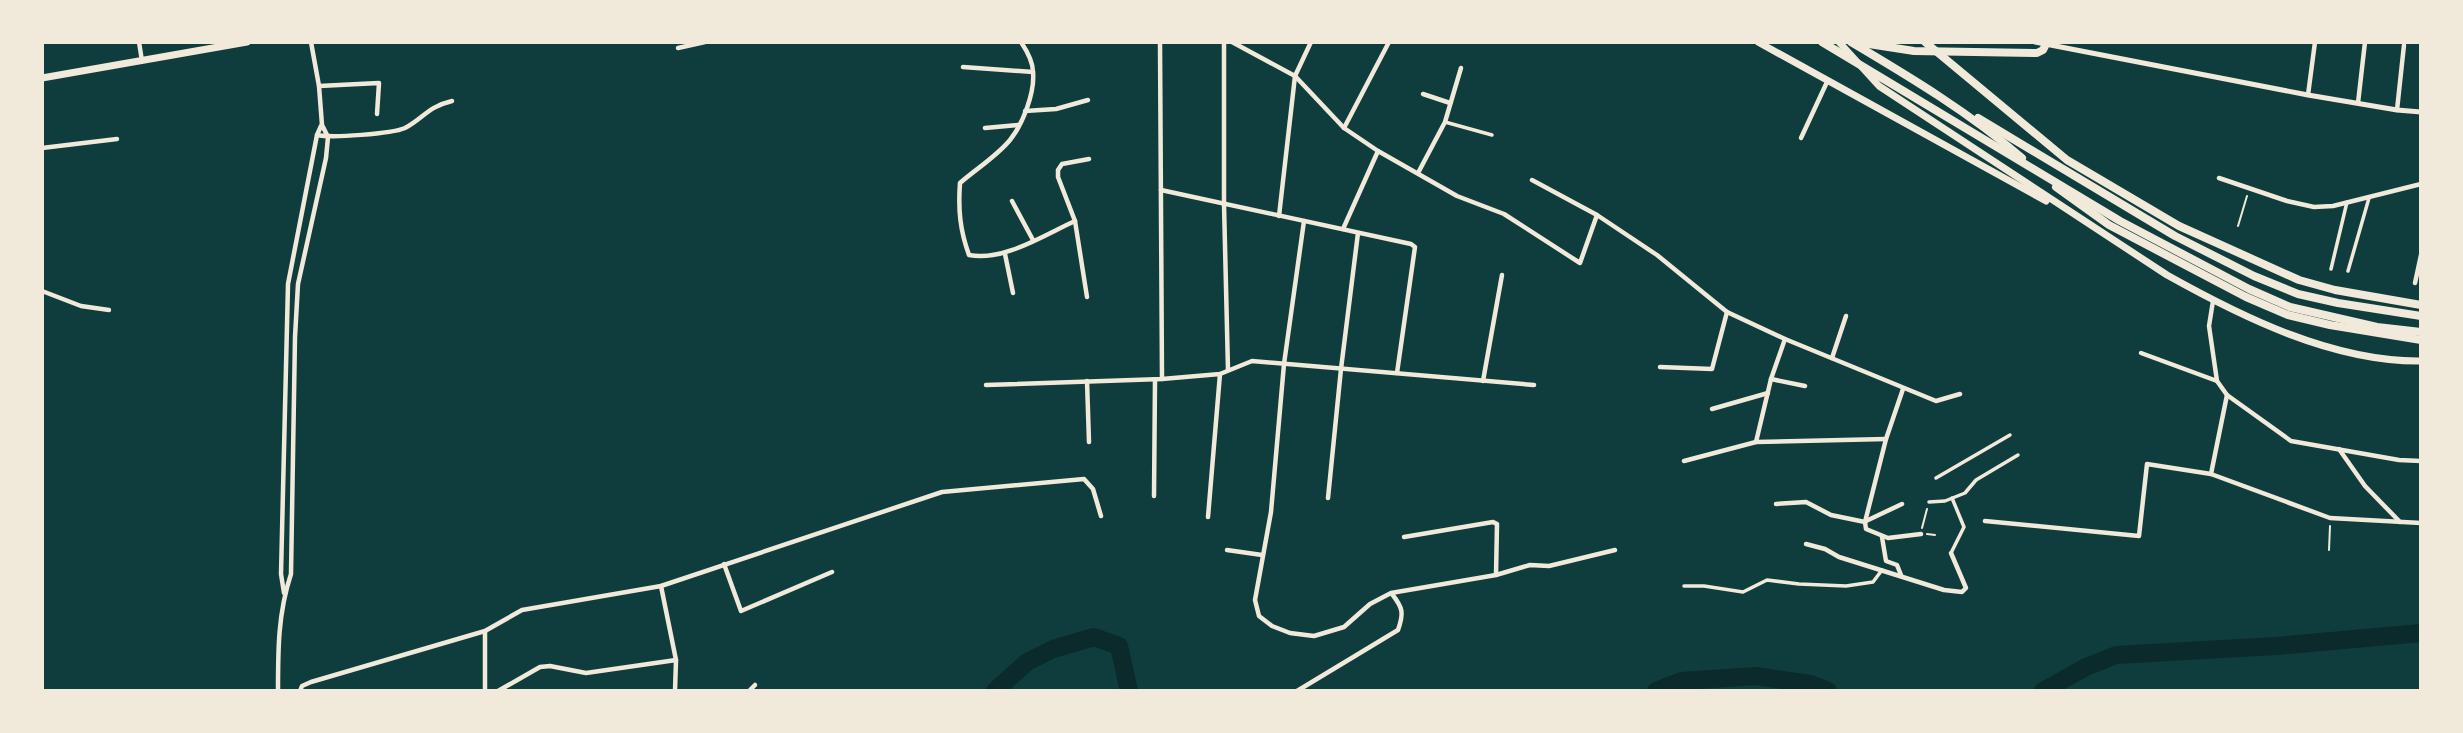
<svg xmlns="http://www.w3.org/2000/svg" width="2463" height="733" viewBox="0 0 2463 733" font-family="'Public Sans',sans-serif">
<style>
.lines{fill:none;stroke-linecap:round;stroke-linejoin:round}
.river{stroke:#0a2a2b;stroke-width:18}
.path{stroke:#f1e9da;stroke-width:2}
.pedestrian{stroke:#f1e9da;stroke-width:3.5}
.minor{stroke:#f1e9da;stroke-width:4.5}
.tertiary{stroke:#f1e9da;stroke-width:5}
.primary{stroke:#f1e9da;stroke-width:7}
.motorway{stroke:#f1e9da;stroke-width:8}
</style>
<rect width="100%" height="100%" fill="#0f3d3e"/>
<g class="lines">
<g class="river">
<path d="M995,691L1027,662L1053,649L1094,637L1119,646L1129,691"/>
<path d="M1656,691L1682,681L1756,676L1810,684L1828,691"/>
<path d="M2043,691L2086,667L2116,655L2276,646L2421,633"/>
</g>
<g class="path">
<path d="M2238,226L2247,196"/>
<path d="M1922,528L1927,509"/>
<path d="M1927,534L1935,535"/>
<path d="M2329,550L2330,526"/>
</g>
<g class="pedestrian">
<path d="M1445,122L1492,135"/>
<path d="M2331,269L2347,202"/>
<path d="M2348,271L2369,198"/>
<path d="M1936,478L2010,435"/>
<path d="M1929,502L1945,501L1965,493L1976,480L2018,455"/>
<path d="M1951,553L1964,527L1952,498"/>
<path d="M1684,586H1704L1743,592L1767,580L1799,584L1846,586L1873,582L1882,570"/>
</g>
<g class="minor">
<path d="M139,42L142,61"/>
<path d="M1021,42C1027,51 1033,61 1033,72C1035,92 1023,124 1010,140C997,156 976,169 960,183C958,210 960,230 969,255C1003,262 1044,235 1075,221"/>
<path d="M1160,42L1162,379"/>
<path d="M1224,42V204L1228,370"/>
<path d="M1232,42L1295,76L1344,128L1378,151L1457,196L1504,214L1580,263L1597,215"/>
<path d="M678,48L705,42"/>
<path d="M963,67L1033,72"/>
<path d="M319,86L379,83L377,114"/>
<path d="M1423,94L1450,103"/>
<path d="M2308,95L2315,42"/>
<path d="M2358,103L2365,42"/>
<path d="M2397,110L2404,45"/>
<path d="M1025,111L1056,109L1088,100"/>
<path d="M985,128L1018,125"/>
<path d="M1344,128L1389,42"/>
<path d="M317,135C332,138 391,134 405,128C424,118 427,107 452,101"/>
<path d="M1801,138L1827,82"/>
<path d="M42,148L117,139"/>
<path d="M1418,173L1445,122L1461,68"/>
<path d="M2219,178L2287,201L2314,207L2333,206L2421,184"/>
<path d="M1532,180L1597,215L1657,255L1727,312L1785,339L1936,401L1960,394"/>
<path d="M1161,190L1411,244L1415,247L1397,373"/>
<path d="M1012,201L1033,240"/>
<path d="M1279,216L1295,76L1311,42"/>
<path d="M1304,221L1284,364L1271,512L1255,600L1259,616L1272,626L1290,633L1314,636L1344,627L1370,604L1391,593L1496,575L1530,565L1549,566L1615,550"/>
<path d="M1343,229L1378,151"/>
<path d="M1005,254L1013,293"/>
<path d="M2415,283L2421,255"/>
<path d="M42,291L81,306L109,310"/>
<path d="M1087,297L1075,221L1058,177V170L1062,164L1089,159"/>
<path d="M2213,301L2209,326L2217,381L2227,395L2291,441L2399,460L2421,461"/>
<path d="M2141,353L2217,381"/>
<path d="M1832,358L1846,316"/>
<path d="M1660,367L1712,369L1727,312"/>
<path d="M1771,379L1805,386"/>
<path d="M1087,381L1089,442"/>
<path d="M1483,381L1502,275"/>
<path d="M986,385L1162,379L1220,374L1252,361L1534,385"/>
<path d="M1903,389L1886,439L1865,522L1866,529L1888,538L1921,534"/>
<path d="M1712,409L1768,393"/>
<path d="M1756,442L1771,379L1785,339"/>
<path d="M2339,449L2365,486L2400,522"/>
<path d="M1684,461L1756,442L1886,439"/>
<path d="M2211,474L2227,395"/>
<path d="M1154,496L1155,380"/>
<path d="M1328,498L1341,369L1358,233"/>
<path d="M1776,504L1806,502L1831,515L1865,522"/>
<path d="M1208,517L1220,374"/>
<path d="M1866,521L1902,504"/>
<path d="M1985,521L2139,536L2147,464L2211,474L2330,518L2421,523"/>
<path d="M1404,537L1493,522L1497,524L1496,575"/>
<path d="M1882,537L1886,561L1897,565L1901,575"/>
<path d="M1806,544L1825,549L1839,557L1944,590L1962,592L1966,588L1951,553"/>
<path d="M1227,550L1262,555"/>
<path d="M724,564L741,611L832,572"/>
<path d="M661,586L676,660L675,691"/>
<path d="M284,593L281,574L288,284L317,135L321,126"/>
<path d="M278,691C278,650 278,613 291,574L295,337L298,284L326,158L328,137L322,125L319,86L311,42"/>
<path d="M300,691L302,686L311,682L485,631L522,610L661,586L942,492L1084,479L1093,489L1101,516"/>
<path d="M485,691V631"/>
<path d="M498,691L540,667L550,666L586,673L676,660"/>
<path d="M749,691L755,685"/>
<path d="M1297,691L1398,630C1404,613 1403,608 1392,594"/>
</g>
<path class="tertiary" d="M2035,42L2308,95L2397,110L2421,112"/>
<g class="primary">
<path d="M1758,42L2046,201"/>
<path d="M1839,42L1879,86L2167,275C2242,317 2333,362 2421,361"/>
<path d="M42,78L247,42"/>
</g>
<g class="motorway">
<path d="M1822,42L2120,221L2249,289L2290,307L2377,327L2421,332"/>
<path d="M1851,42C1910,77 1970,113 2022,158"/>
<path d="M1856,42L1914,51L2037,53L2043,50L2046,44"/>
<path d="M1925,42L2067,160L2179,226L2299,280L2335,290L2421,305"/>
<path d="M1978,118L2175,236L2254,276L2298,294L2338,303L2421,316"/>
<path d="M2056,187L2109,225L2246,297L2288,315L2330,325L2421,340"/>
</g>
</g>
<rect width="2463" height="733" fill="none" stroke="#f1e9da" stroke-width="88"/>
</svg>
